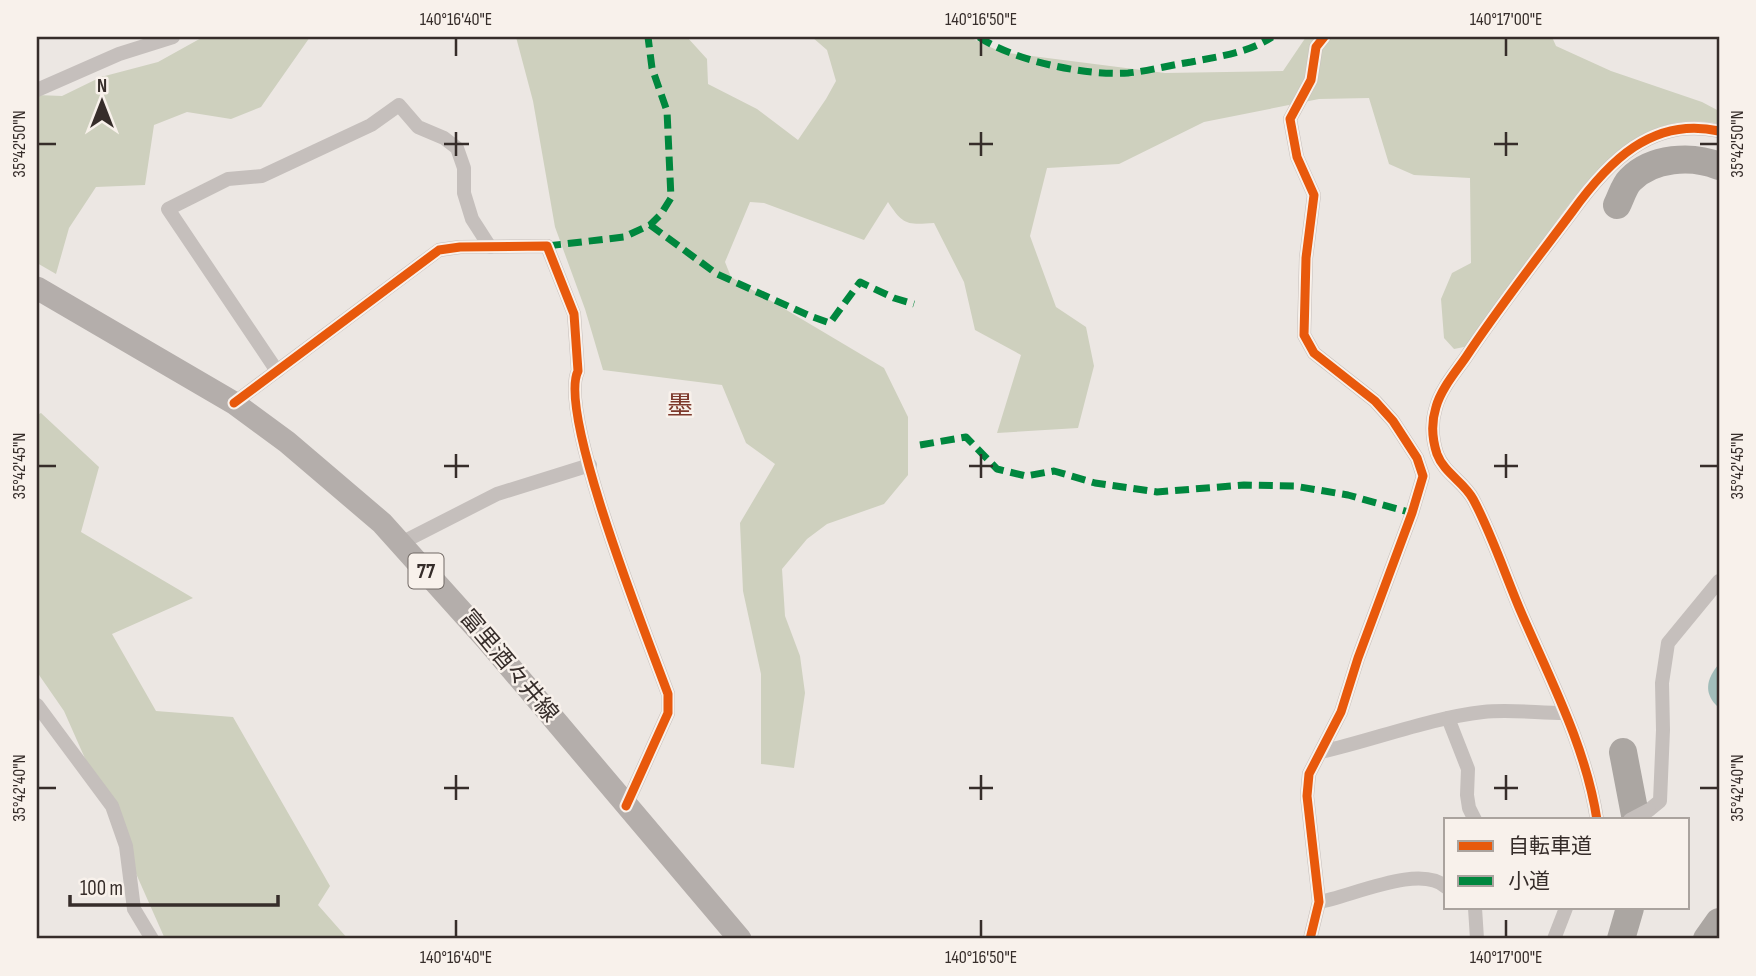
<svg xmlns="http://www.w3.org/2000/svg" width="1756" height="976" viewBox="0 0 1756 976" font-family="'Sofia Sans Condensed','Noto Sans JP',sans-serif">
<style>
.green{fill:#ced0be}
.water{fill:#a1bdba}
.lines{fill:none;stroke-linecap:round;stroke-linejoin:round}
.street{stroke:#c5bfbc;stroke-width:14}
.primary{stroke:#b4aeab;stroke-width:23}
.highway{stroke:#aba6a2;stroke-width:28}
.street-bridge{stroke:#c5bfbc;stroke-width:14}
.quiet{stroke:#00873e;stroke-width:7;stroke-dasharray:14 7;stroke-linecap:butt}
.cycleway-casing{stroke:#f8f1eb;stroke-width:13}
.cycleway{stroke:#e8590c;stroke-width:9}
.ticks{fill:none;stroke:#362d2a;stroke-width:2.5}
.labels{text-anchor:middle;dominant-baseline:central;stroke-width:5;stroke-linejoin:round;paint-order:stroke}
.shield{fill:#f8f1eb;stroke:#706864;stroke-width:2}
.shield-label{font-size:21px;font-weight:bold;fill:#362d2a}
.street-label{font-size:23px;fill:#362d2a;stroke:#f8f1eb}
.quarter-label{font-size:26px;fill:#7d382b;stroke:#f8f1eb}
.neatline{fill:none;stroke:#362d2a;stroke-width:2.5}
.ticks-label{font-size:18px;text-anchor:middle;fill:#362d2a}
</style>
<rect width="100%" height="100%" fill="#ece7e3"/>
<g class="green">
<path d="M203,37H310L261,107L231,119L187,112L154,125L145,185L96,187L69,228L56,274L37,263V95L62,96L101,77L158,62Z"/>
<path d="M516,37H687L707,59L708,84L757,109L798,140L826,99L836,81L827,50L812,37H969L1001,52L1165,73L1283,71L1306,37H1552L1556,46L1611,71L1702,102L1719,111V124C1632,105 1580,189 1537,249C1514,281 1492,314 1469,346L1454,349L1444,338L1441,299L1452,273L1471,263L1470,178L1414,175L1389,164L1369,98L1319,99L1204,122L1119,164L1047,168L1030,236L1056,307L1086,327L1094,366L1078,428L997,433L1021,355L975,330L964,282L934,223C907,225 903,225 888,202L864,240L764,203L750,202L725,262L731,277L884,368L908,417V475L884,504L827,524L807,539L782,569L785,616L800,656L805,693L794,768L761,764V674L743,591L740,523L775,464L746,443L722,385L603,370L585,309L555,227L533,101Z"/>
<path d="M41,413L99,467L81,532L193,598L112,634L156,711L233,717L330,886L318,905L348,939H165L64,711L37,672V415Z"/>
</g>
<path class="water" d="M1719,664V708C1703,694 1706,679 1719,664Z"/>
<g class="lines">
<g class="street">
<path d="M37,90L119,54L173,37"/>
<path d="M277,371L168,209L228,179L262,176L371,125L399,105L418,127L444,138L457,148L464,168V193L472,219L490,247"/>
<path d="M234,403L439,250L460,247L547,246L574,314L578,371C557,413 649,642 668,694V713L626,806"/>
<path d="M401,543L497,494L590,465"/>
<path d="M37,705L112,806L126,846L134,909L152,939"/>
<path d="M1448,718L1468,769L1467,795L1469,808L1475,820"/>
<path d="M1321,752C1374,740 1430,718 1483,712C1509,709 1538,713 1564,713"/>
<path d="M1649,810L1660,801L1663,730L1662,683L1668,643L1719,581"/>
<path d="M1597,820C1586,747 1550,679 1521,612C1506,577 1491,532 1473,499C1464,482 1444,473 1437,454C1432,439 1431,423 1436,407C1441,389 1455,373 1466,357C1499,307 1536,260 1572,212C1608,162 1652,116 1719,131"/>
<path d="M1319,902C1350,897 1420,863 1446,887"/>
<path d="M1475,908L1477,939"/>
<path d="M1310,939L1319,902L1307,796L1309,774L1341,712L1358,658L1412,513L1423,476L1417,458L1393,421L1375,401L1314,353L1304,335L1306,258L1314,195L1297,157L1290,119L1311,80L1316,47L1324,37"/>
<path d="M1554,939L1566,908"/>
</g>
<path class="primary" d="M37,288L234,403L287,442L382,523L487,640L740,939"/>
<g class="highway">
<path d="M1617,205C1621,197 1624,186 1630,180C1652,157 1692,155 1719,166"/>
<path d="M1623,752L1636,820"/>
<path d="M1621,939L1630,908"/>
<path d="M1707,939L1719,922"/>
</g>
<path class="street-bridge" d="M1630,820L1649,810"/>
<g class="quiet">
<path d="M979,37C1014,61 1086,76 1128,73C1149,71 1170,65 1191,62C1220,56 1248,53 1272,37"/>
<path d="M650,225L717,274L810,316L830,323L860,282L894,298L914,304"/>
<path d="M547,246L624,237L650,225L661,214L671,198L667,111L652,68L648,37"/>
<path d="M920,445L966,437L997,469L1026,476L1054,471L1095,483L1157,492L1244,485L1294,486L1348,495L1412,513"/>
</g>
<g class="cycleway-casing">
<g id="cycleway">
<path d="M234,403L439,250L460,247L547,246L574,314L578,371C557,413 649,642 668,694V713L626,806"/>
<path d="M1597,820C1586,747 1550,679 1521,612C1506,577 1491,532 1473,499C1464,482 1444,473 1437,454C1432,439 1431,423 1436,407C1441,389 1455,373 1466,357C1499,307 1536,260 1572,212C1608,162 1652,116 1719,131"/>
<path d="M1310,939L1319,902L1307,796L1309,774L1341,712L1358,658L1412,513L1423,476L1417,458L1393,421L1375,401L1314,353L1304,335L1306,258L1314,195L1297,157L1290,119L1311,80L1316,47L1324,37"/>
</g>
</g>
<use href="#cycleway" class="cycleway"/>
</g>
<path class="ticks" d="M456,38V56M981,38V56M1506,38V56M456,132V156M981,132V156M1506,132V156M38,144H56M444,144H469M969,144H993M1494,144H1518M1700,144H1718M456,454V478M981,454V478M1506,454V478M38,466H56M444,466H469M969,466H993M1494,466H1518M1700,466H1718M456,775V800M981,775V800M1506,775V800M38,788H56M444,788H469M969,788H993M1494,788H1518M1700,788H1718M456,920V937M981,920V937M1506,920V937"/>
<g class="labels">
<rect class="shield" x="408.5" y="553.5" width="35" height="35" rx="5"/>
<g class="shield-label">
<text x="426" y="571">77</text>
</g>
<g class="street-label">
<text transform="translate(509 666) rotate(50)">富里酒々井線</text>
</g>
<g class="quarter-label">
<text x="680" y="406">墨</text>
</g>
</g>
<rect width="1756" height="976" fill="none" stroke="#f8f1eb" stroke-width="77"/>
<rect x="1444" y="818" width="245" height="91" fill="#f8f1eb" stroke="#aaa39e" stroke-width="2"/>
<rect x="1458" y="841" width="35" height="10" fill="#e8590c" stroke="#aaa39e" stroke-width="2"/>
<text x="1508" y="853" font-size="21" fill="#362d2a">自転車道</text>
<rect x="1458" y="876" width="35" height="10" fill="#00873e" stroke="#aaa39e" stroke-width="2"/>
<text x="1508" y="888" font-size="21" fill="#362d2a">小道</text>
<g transform="translate(102 102)" stroke="#f8f1eb" stroke-width="5" paint-order="stroke">
<path d="M0-5L12 26L0 18L-12 26Z" fill="#362d2a"/>
<text y="-10" font-size="19" font-weight="bold" text-anchor="middle" fill="#362d2a">N</text>
</g>
<path d="M70 895v10h208v-10" fill="none" stroke="#362d2a" stroke-width="3.5"/>
<text x="80" y="895" font-size="21" fill="#362d2a" stroke="#f8f1eb" stroke-width="5" paint-order="stroke">100 m</text>
<rect x="38" y="38" width="1680" height="899" class="neatline"/>
<g class="ticks-label">
<text x="456" y="25">140°16'40"E</text>
<text x="981" y="25">140°16'50"E</text>
<text x="1506" y="25">140°17'00"E</text>
<text transform="translate(19 144) rotate(-90)" y="6">35°42'50"N</text>
<text transform="translate(1737 144) rotate(-90)" y="6">35°42'50"N</text>
<text transform="translate(19 466) rotate(-90)" y="6">35°42'45"N</text>
<text transform="translate(1737 466) rotate(-90)" y="6">35°42'45"N</text>
<text transform="translate(19 788) rotate(-90)" y="6">35°42'40"N</text>
<text transform="translate(1737 788) rotate(-90)" y="6">35°42'40"N</text>
<text x="456" y="963">140°16'40"E</text>
<text x="981" y="963">140°16'50"E</text>
<text x="1506" y="963">140°17'00"E</text>
</g>
</svg>
